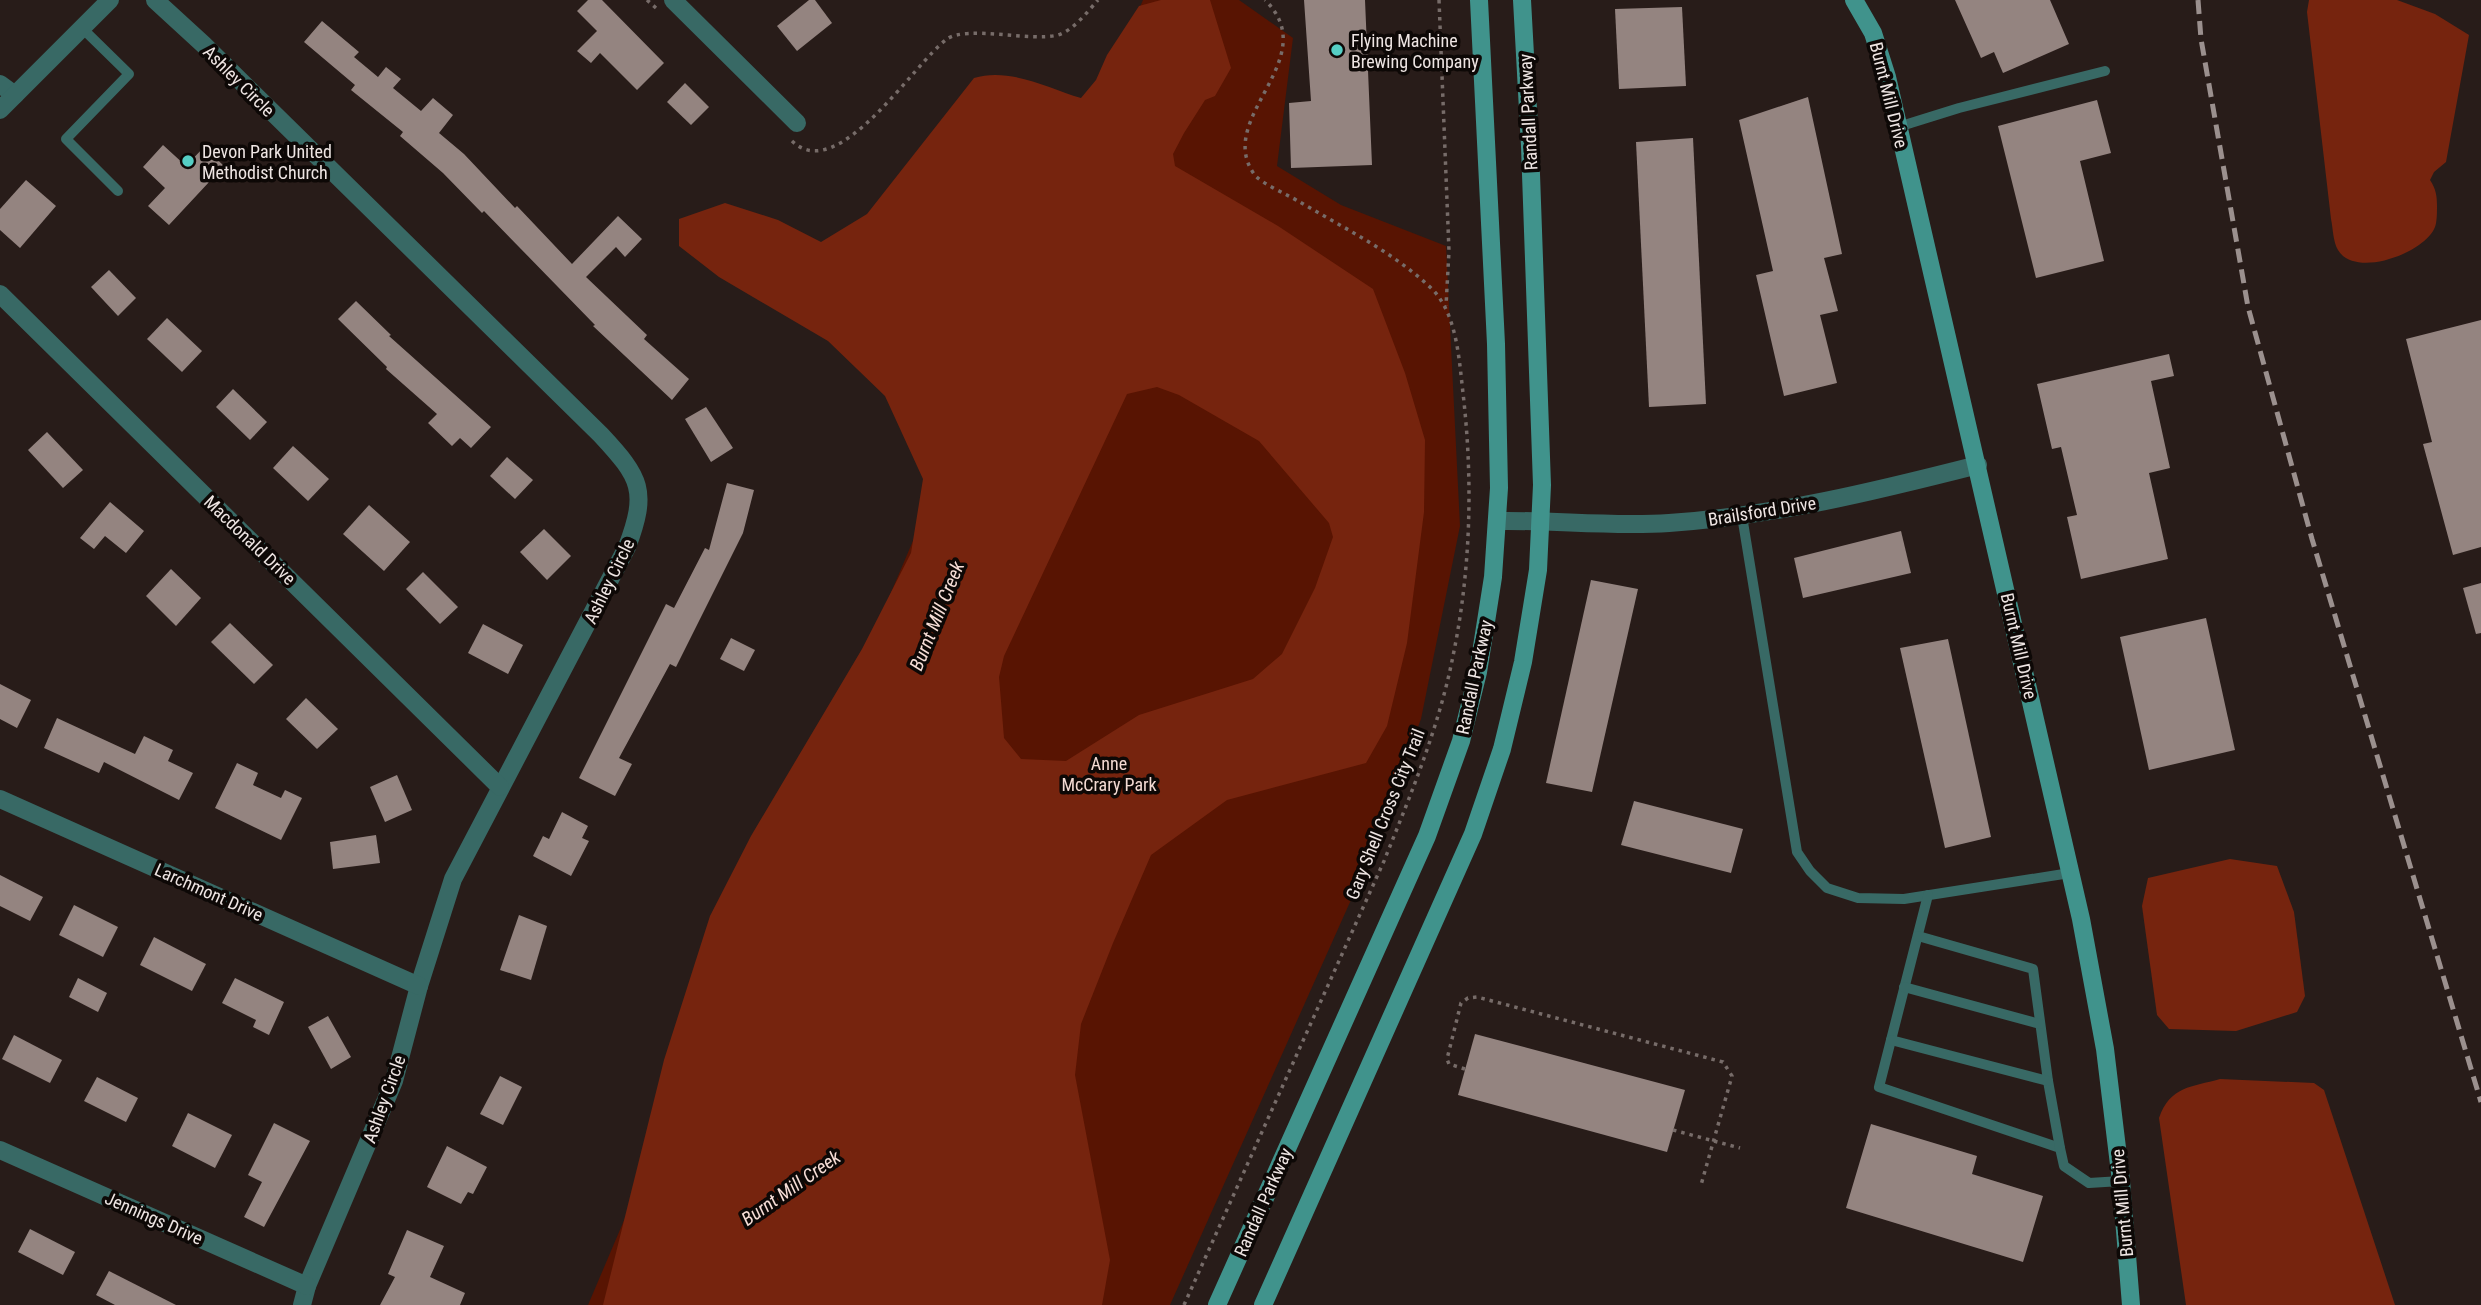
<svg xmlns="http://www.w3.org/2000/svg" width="2481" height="1305" viewBox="0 0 2481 1305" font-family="'Roboto Condensed',sans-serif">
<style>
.green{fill:#581402}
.water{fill:#76240e;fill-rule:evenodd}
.building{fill:#948480}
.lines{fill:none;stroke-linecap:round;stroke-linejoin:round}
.path{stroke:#776c69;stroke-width:3.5;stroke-dasharray:3.5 5;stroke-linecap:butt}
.lane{stroke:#386965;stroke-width:10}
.street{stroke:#386965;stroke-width:18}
.secondary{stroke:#40938c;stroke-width:18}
.rail{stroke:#9b908e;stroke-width:5;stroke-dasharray:14 7;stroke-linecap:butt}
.poi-dot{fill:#55cec4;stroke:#0d0806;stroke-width:2.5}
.labels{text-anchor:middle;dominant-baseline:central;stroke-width:7;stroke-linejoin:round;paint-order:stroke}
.poi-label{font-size:18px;fill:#eee5e3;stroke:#0d0806;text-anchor:start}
.street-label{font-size:18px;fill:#eee5e3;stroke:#0d0806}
.park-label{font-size:18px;fill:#f3dad3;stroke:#0d0806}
.water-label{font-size:19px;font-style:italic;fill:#f7ded7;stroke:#0d0806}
</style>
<rect width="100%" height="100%" fill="#281c19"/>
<path class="green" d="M1143,0H1239L1293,38L1277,166L1341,205L1446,246L1460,526L1421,719L1363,873L1170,1305H588Z"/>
<g class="water">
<path d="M1161,0H1210L1231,68L1215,96L1205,100L1184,133L1173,154L1175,166L1278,226L1373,289L1405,373L1425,440L1424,512L1407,643L1387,726L1366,763L1227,800L1151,855L1113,943L1081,1024L1075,1075L1110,1260L1102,1305H603L664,1060L710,916L751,836L862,649L911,553L923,479L885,396L828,341L719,277L679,246V219L725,203L778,220L821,242L867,214L974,78C1009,67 1048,88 1081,98L1096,80L1107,55L1139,6ZM1157,387L1179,395L1259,441L1329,523L1333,537L1315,588L1282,654L1253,679L1139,715L1066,761L1021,759L1004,738L999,677L1004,656L1127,394Z"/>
<path d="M2309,0H2397L2435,14L2469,35L2446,162L2434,172L2430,180C2436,189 2437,196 2437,206C2437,212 2437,222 2435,227C2425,253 2355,279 2338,250C2333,242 2333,228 2331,219L2307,12Z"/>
<path d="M2230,859L2277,866L2294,912L2305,996L2297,1012L2236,1031L2169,1029L2157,1015L2142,906L2148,878Z"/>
<path d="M2220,1079L2314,1083L2324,1090L2395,1305H2186L2159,1118C2170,1086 2192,1087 2220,1079Z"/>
</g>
<g class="building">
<path d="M588,0H602L664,63L637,90L600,53L591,63L577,51L597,31L577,11Z"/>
<path d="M809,0H815L832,23L797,51L777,26Z"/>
<path d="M1304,0H1365L1372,165L1291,168L1289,103L1311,101Z"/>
<path d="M1955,0H2050L2069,44L2003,73L1994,52L1981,58Z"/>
<path d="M1682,7L1686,86L1619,89L1615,9Z"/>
<path d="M322,21L359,52L354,57L378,77L386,67L401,79L393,88L421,111L433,98L453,115L439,133L464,154L515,208L517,206L572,264L618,216L642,239L625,257L616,247L586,277L647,335L644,339L689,379L672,400L593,326L595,325L484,211L482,213L443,173L400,136L403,132L351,90L355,85L304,42Z"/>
<path d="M685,83L709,107L691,125L667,102Z"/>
<path d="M1808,97L1842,254L1824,258L1838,311L1820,315L1837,383L1784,396L1756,275L1773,271L1739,120Z"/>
<path d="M2097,100L2111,153L2080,161L2104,261L2036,278L1998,126Z"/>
<path d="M1693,138L1706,404L1649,407L1636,142Z"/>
<path d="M163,145L186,166L204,147L224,166L169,225L148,206L165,188L143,167Z"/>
<path d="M26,180L56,206L20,248L0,230V209Z"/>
<path d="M109,270L136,298L118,316L91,287Z"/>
<path d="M356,301L391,335L389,336L491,427L471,448L460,438L452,446L428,423L437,414L386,369L387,367L338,319Z"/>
<path d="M167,318L202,351L182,372L147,339Z"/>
<path d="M2481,320V547L2453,555L2423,444L2432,442L2406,339Z"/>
<path d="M2169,354L2174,376L2151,381L2170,468L2149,473L2168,559L2081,579L2067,517L2077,515L2061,447L2052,449L2037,384Z"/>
<path d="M233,389L267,422L250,440L216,407Z"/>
<path d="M706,407L733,448L711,462L685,419Z"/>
<path d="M47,432L83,470L63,488L28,450Z"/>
<path d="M293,446L329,479L308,501L273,468Z"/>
<path d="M507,457L533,480L515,499L490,476Z"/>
<path d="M727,483L754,490L743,533L676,667L670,664L619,758L632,764L615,796L579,778L666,604L674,608L705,548L709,550Z"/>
<path d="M110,502L144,531L126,553L105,536L94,549L80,538Z"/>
<path d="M369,505L410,542L384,571L343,534Z"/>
<path d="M544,529L571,556L547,580L520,552Z"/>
<path d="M1901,531L1911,573L1803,598L1794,558Z"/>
<path d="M171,569L201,598L176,626L146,596Z"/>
<path d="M423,572L458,607L440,624L406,589Z"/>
<path d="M1591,580L1638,589L1592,792L1546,783Z"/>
<path d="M2481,583V633L2476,634L2463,588Z"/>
<path d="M2206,618L2235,750L2149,770L2120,637Z"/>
<path d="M230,623L273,665L254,684L211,642Z"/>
<path d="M483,624L523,645L508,674L468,653Z"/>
<path d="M731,638L755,650L744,671L720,659Z"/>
<path d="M1948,639L1991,837L1945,848L1900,648Z"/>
<path d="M0,684L31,700L17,728L0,719Z"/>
<path d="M306,698L338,729L317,749L286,719Z"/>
<path d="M57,718L135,754L144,736L173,750L168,761L193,773L179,800L104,762L99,773L44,748Z"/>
<path d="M237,763L258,773L253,785L281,798L285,790L302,798L281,840L215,808Z"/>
<path d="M397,775L412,810L385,822L370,787Z"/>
<path d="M1634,801L1743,829L1731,873L1621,845Z"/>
<path d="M562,812L588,826L582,838L589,841L571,876L533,856L543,836L549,839Z"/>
<path d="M376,835L380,863L333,869L330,842Z"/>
<path d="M0,875L43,897L30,921L0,906Z"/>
<path d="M74,905L118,927L103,957L59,935Z"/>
<path d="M519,915L547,926L531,980L500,970Z"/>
<path d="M154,937L206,964L192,991L140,965Z"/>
<path d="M78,978L107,993L98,1012L69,997Z"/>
<path d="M235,978L284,1002L269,1035L253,1027L256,1020L222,1003Z"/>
<path d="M328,1016L351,1057L331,1069L308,1027Z"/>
<path d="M1475,1034L1685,1090L1667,1152L1458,1095Z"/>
<path d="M14,1035L62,1060L50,1083L2,1059Z"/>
<path d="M500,1076L522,1087L503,1125L480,1114Z"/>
<path d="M97,1077L138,1098L126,1122L84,1101Z"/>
<path d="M188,1113L232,1135L215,1168L172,1146Z"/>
<path d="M274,1123L310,1141L264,1227L244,1217L262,1182L248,1175Z"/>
<path d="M1871,1124L1977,1156L1972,1174L2043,1196L2023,1262L1846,1208Z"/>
<path d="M447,1146L487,1167L473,1194L468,1192L461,1204L427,1187Z"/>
<path d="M30,1229L75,1252L63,1275L18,1252Z"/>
<path d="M407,1230L444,1246L430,1277L465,1293L460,1305H380L395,1277L388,1274Z"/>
<path d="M109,1271L176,1305H115L96,1295Z"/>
</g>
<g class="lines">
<g class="path">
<path d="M647,0L656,8"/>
<path d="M1439,0L1449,251L1446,306"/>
<path d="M792,141C838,186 914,63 947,39C967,25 1031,42 1058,35C1074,30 1088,11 1098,0"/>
<path d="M1465,1069L1449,1064L1447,1059L1461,1003L1468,998L1477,997L1723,1062L1732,1076L1701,1185"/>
<path d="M1673,1130L1740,1148"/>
<path d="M1184,1305L1384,861C1411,794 1439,727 1453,656C1471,569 1473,480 1463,393C1459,359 1457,313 1431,288C1393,252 1344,228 1298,201C1288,195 1260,183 1254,174C1214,117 1325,59 1265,0"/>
</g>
<g class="lane">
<path d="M82,28L129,74L66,139L118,191"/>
<path d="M1898,127L1959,108L2105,71"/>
<path d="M1742,516L1797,852L1810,871L1827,888L1858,898L1904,899L2070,873"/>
<path d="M1928,895L1879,1087L2060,1148L2064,1166L2089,1183L2121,1181"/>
<path d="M1918,936L2033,969L2048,1081L2060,1148"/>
<path d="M1904,987L2040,1024"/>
<path d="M1891,1040L2048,1081"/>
</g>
<g class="street">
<path d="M155,0L204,45L601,435C641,478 648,491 627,547L453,879L419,986L394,1081L307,1286L302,1305"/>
<path d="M673,0L797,123"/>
<path d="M0,84L15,95"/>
<path d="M0,110L110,0"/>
<path d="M0,294L500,787"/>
<path d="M1498,521C1555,520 1612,527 1669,523C1774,516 1876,491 1978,465"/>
<path d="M0,799L419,986"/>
<path d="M0,1150L307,1286"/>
</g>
<g class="secondary">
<path d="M1854,0L1873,33L1887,77L2081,919L2105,1049L2121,1181L2131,1305"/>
<path d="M1217,1305L1427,836L1461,741L1478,672L1493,577L1499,488L1496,344L1479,0"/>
<path d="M1263,1305L1473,834L1502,749L1523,662L1538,570L1542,485L1530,146L1522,0"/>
</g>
<path class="rail" d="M2198,0L2201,39L2248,307L2312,539L2481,1102"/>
</g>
<g class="poi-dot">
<circle cx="1337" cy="50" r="7"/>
<circle cx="188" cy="161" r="7"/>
</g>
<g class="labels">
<g class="poi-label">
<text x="1351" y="40">Flying Machine<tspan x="1351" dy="21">Brewing Company</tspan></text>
<text x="202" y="151">Devon Park United<tspan x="202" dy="21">Methodist Church</tspan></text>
</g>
<g class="street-label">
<text transform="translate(239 81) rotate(45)">Ashley Circle</text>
<text transform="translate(1889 95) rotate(76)">Burnt Mill Drive</text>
<text transform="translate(1528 112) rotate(-93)">Randall Parkway</text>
<text transform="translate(1762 511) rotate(-9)">Brailsford Drive</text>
<text transform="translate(250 540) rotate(44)">Macdonald Drive</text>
<text transform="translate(609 581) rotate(-64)">Ashley Circle</text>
<text transform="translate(2019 646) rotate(77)">Burnt Mill Drive</text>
<text transform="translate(1474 677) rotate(-78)">Randall Parkway</text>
<text transform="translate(1385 814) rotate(-68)">Gary Shell Cross City Trail</text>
<text transform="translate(209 892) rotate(24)">Larchmont Drive</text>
<text transform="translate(384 1099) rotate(-70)">Ashley Circle</text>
<text transform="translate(1263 1202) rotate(-66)">Randall Parkway</text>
<text transform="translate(2122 1203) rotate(-95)">Burnt Mill Drive</text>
<text transform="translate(154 1218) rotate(24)">Jennings Drive</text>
</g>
<g class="park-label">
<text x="1109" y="763">Anne<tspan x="1109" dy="21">McCrary Park</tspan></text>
</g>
<g class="water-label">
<text transform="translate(937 616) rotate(-68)">Burnt Mill Creek</text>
<text transform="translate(791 1188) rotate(-35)">Burnt Mill Creek</text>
</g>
</g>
</svg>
